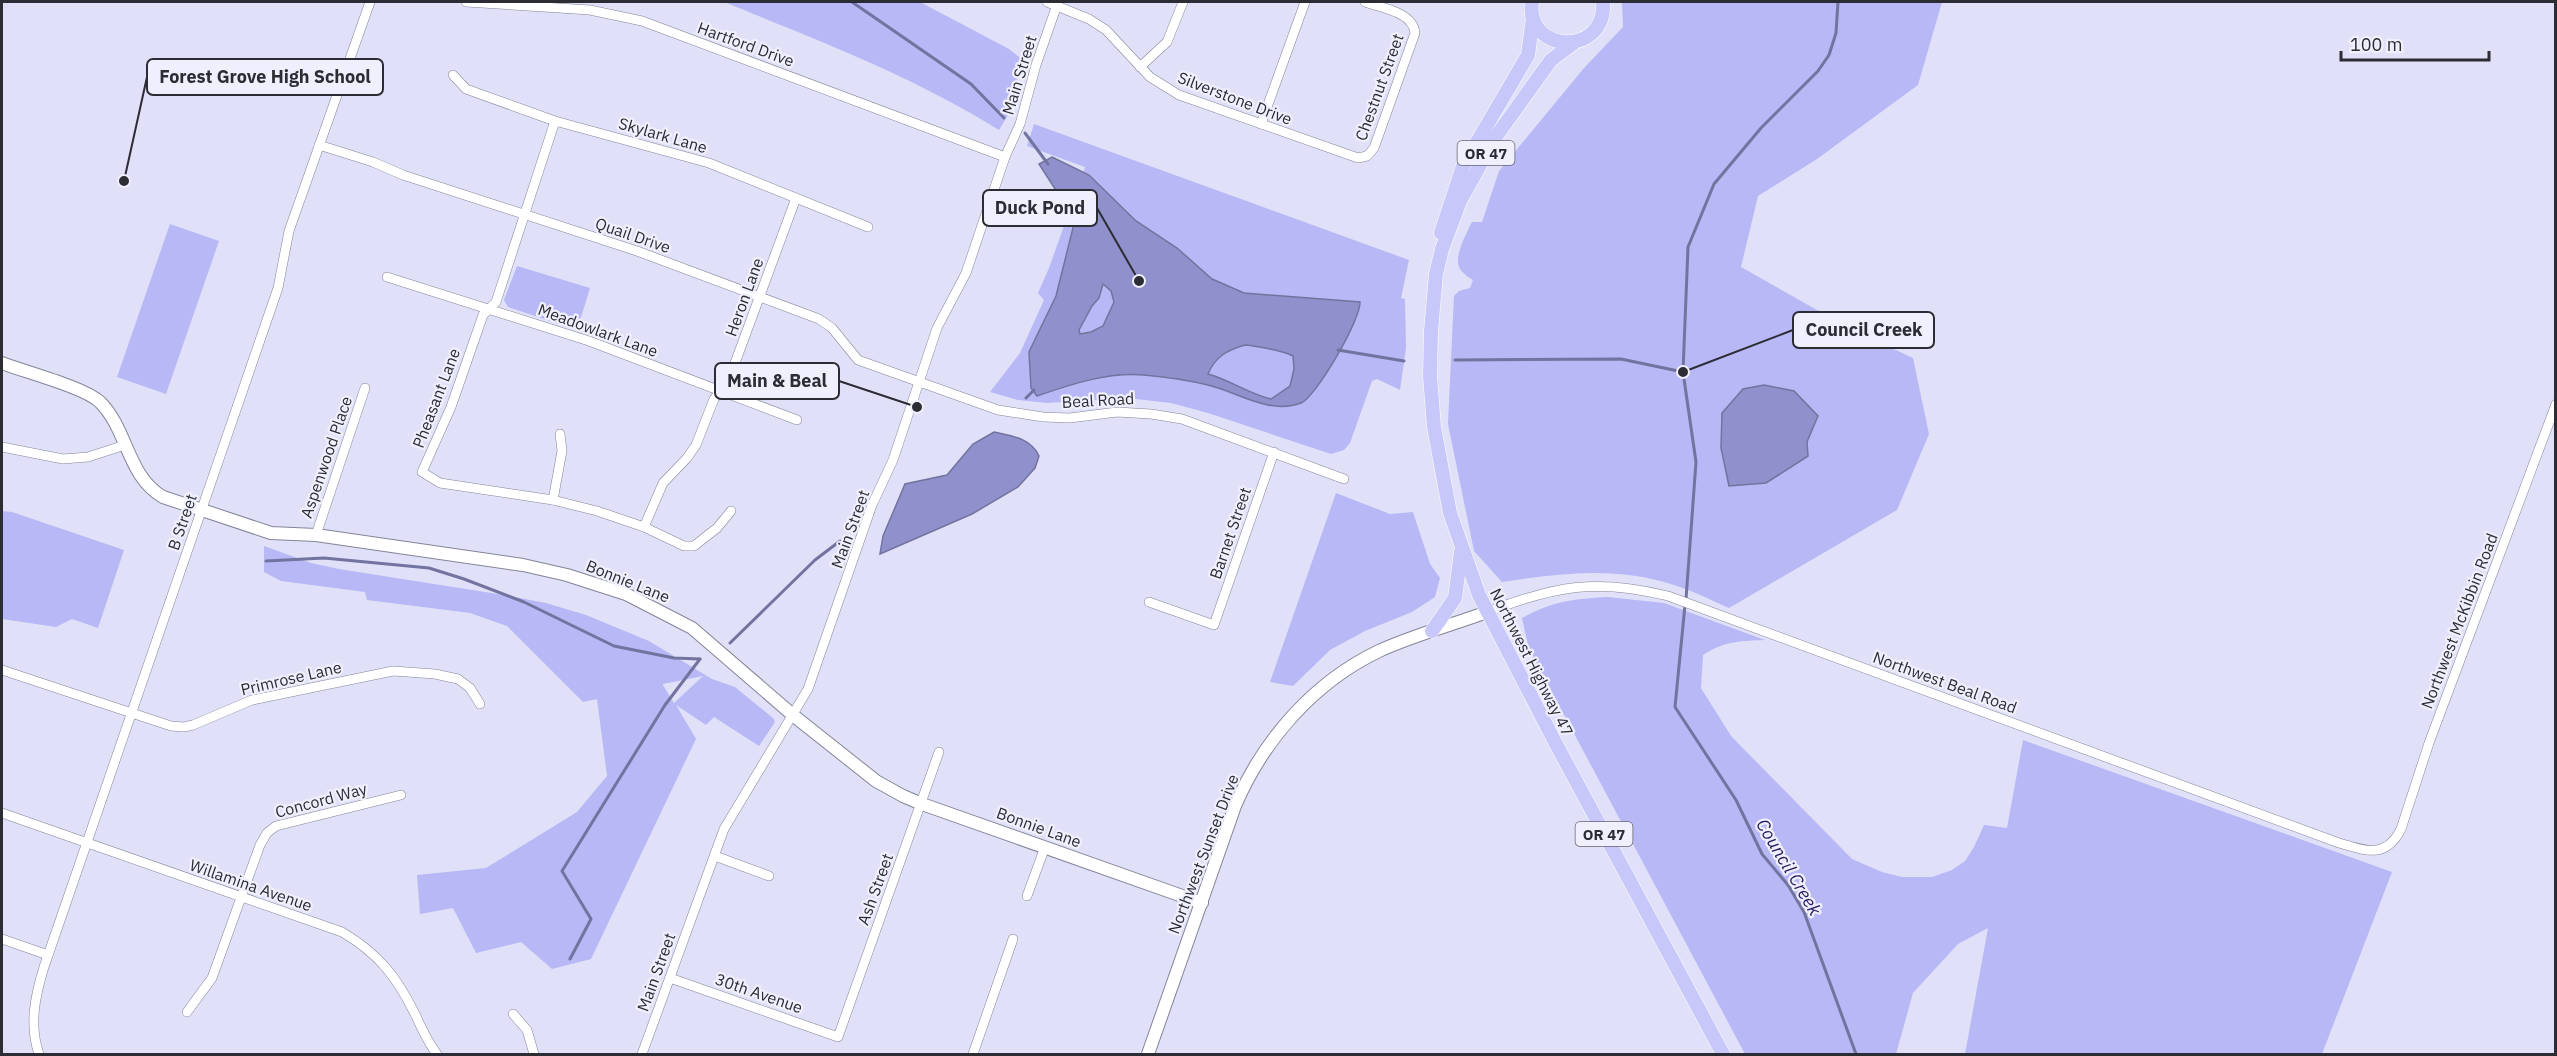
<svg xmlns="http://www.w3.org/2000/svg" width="2557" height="1056" viewBox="0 0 2557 1056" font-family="'IBM Plex Sans',sans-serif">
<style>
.green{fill:#b7b8f5;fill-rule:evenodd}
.water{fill:#9091cc;stroke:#72739e;stroke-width:1.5;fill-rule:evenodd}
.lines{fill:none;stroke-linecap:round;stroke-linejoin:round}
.stream{stroke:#72739e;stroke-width:3}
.street-casing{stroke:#838498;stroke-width:10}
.secondary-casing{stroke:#838498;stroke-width:14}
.primary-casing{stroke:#fff;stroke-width:15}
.street{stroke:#fff;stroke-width:9}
.secondary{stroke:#fff;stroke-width:12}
.primary{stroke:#c7c7f9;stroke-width:14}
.labels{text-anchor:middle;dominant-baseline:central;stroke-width:4.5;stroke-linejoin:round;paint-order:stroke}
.shield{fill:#efeffd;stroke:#666670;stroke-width:1.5}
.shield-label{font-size:15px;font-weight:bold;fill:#2b2c34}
.street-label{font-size:16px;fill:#2b2c34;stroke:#efeffd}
.water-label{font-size:18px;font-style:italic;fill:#261b61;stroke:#efeffd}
.leader{fill:none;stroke:#2b2c34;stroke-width:2}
.callout-dot{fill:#2b2c34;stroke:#efeffd;stroke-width:2}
.callout{fill:#efeffd;stroke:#2b2c34;stroke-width:2}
.callout-label{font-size:18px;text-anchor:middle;font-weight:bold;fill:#2b2c34}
</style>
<rect width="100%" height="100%" fill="#e0e1f8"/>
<g class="green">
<path d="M724,2H920L1009,49L1022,59L1008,115L999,130C913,76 817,40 724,2Z"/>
<path d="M1622,2H1942L1918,85L1817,159L1758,196L1741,267L1847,327L1913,358L1929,434L1897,510L1729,608C1711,600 1693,591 1674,585C1617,566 1560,573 1502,582L1474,551L1448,424L1454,296L1459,291L1470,288L1473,280C1468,277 1461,272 1459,267C1454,256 1467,232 1472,222H1482L1499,171L1584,68L1623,27Z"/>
<path d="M1034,124L1409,260L1401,298L1405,299L1406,348L1400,390L1377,379L1372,381L1350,443L1344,450L1331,454L1208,413L1171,403L1127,398L1047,403L1018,400L990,392L1020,353L1044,300L1038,293L1049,268L1085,167L1027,146Z"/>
<path d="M170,224L219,241L166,394L117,377Z"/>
<path d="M517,266L590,288L577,330L508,307L504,300Z"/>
<path d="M1336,493L1390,514L1413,512L1430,564L1440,578L1435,597L1412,612L1365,631L1330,650L1293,686L1270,682Z"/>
<path d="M2,511L12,512L124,550L98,628L72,619L56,627L2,619Z"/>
<path d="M264,546L311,563L339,569L504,595L546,603L586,615L649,641L712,679L735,687L773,718L775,722L759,746L714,717L706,725L676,705L696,739L591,959L552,969L521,942L476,953L453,908L420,914L417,875L486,868L577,812L607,776L597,699L583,702L507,626L470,613L367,600L365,592L281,581L264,572ZM703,676L674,703L663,685V684Z"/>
<path d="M1608,597L1664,603L1765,640C1741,641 1724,641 1703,655L1701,688L1731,736L1852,859L1882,872L1902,877H1932L1952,870L1965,861L1974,847L1984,825L2007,828L2023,740L2392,872L2322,1054H1965L1988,928L1958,944L1913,993L1896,1054H1745L1529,649L1522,618C1554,601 1572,599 1608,597Z"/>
</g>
<g class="water">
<path d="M1052,157L1089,175L1136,221L1177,248L1212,279L1244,293L1360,302C1361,319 1316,397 1301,403C1269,415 1238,392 1208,385C1188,380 1165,377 1144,375C1107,372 1072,384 1037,396L1031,388L1029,352L1056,296L1075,220L1039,164ZM1103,284L1111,291L1114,302L1103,326L1091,332L1080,334L1079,330L1092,306L1099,298ZM1245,345C1256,346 1284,351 1293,356L1294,369L1290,386L1271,399C1249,394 1230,380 1208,374C1215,357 1227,350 1245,345Z"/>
<path d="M1764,385L1794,391L1818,416L1807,442L1808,456L1766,483L1729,486L1721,448L1722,413L1743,389Z"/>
<path d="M994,432C1012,436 1031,438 1039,456L1035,468L1018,487L972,514L880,554L883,536L905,484L947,475L973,444Z"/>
</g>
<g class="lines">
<g class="stream">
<path d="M852,2L971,84L1004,118"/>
<path d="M1025,133L1048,164"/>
<path d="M1338,350L1404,361"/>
<path d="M1455,360L1621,359L1683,372"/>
<path d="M1026,398L1034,390"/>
<path d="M266,561L324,558L429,568L464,579L524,602L614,646L674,658L700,659"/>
<path d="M1686,599L1696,462L1683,372L1688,247L1714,184L1761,128L1818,71L1829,55L1836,33L1838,2"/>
<path d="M1685,605L1675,707L1736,800L1762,854L1788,885L1804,912L1856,1054"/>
<path d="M730,643L815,560L840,541"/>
<path d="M570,959L591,919L562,871L665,705L700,659"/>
</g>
<g class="street-casing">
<g id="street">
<path d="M466,2L590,10L642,21L1005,157"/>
<path d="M1047,2L1089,19L1106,30L1150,77L1179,95L1358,158L1367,156L1374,148L1415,33C1413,12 1382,8 1365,2"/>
<path d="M1140,67L1167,42L1183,2"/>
<path d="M453,75L466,89L555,121L709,163L868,227"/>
<path d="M555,121L496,302L483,315L451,407L422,472L440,483L553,500L597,511L644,527L684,546H694L717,528L731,511"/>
<path d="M1261,124L1305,2"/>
<path d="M319,145L373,162L403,175L637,251L819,319L832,328L858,360L998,410L1043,417L1070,418L1117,412L1151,414L1182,419L1344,479"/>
<path d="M387,277L589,341L797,420"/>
<path d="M2,447L63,459L88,457L125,445"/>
<path d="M553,500L562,451L560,434"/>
<path d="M644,527L663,483L687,458L696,445L714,399L728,382L796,198"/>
<path d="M316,535L365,388"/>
<path d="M1149,602L1214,625L1274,452"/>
<path d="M1487,612C1555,586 1596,578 1668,596L2339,843C2366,851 2386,859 2401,829L2429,743L2556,404"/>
<path d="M2,670L171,726L184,727L193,725L252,700L393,671L435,674L458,679L470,688L480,704"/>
<path d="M2,813L342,932C379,954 396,976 415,1014C421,1027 428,1043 437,1054"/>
<path d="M715,856L769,876"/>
<path d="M1027,896L1045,847"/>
<path d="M2,939L48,955"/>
<path d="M670,978L838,1037L939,752"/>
<path d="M187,1012L212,978L260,845L267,833L276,826L401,795"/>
<path d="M513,1014L527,1030L534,1054"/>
<path d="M39,1054C29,1025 35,996 44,967L278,288L289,231L370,2"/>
<path d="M642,1054L724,829L808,689L872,505L893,460L937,328L966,273L1005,157L1020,124L1036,65L1058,2"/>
<path d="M973,1054L1013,939"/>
</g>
</g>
<g class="secondary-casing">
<g id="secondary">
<path d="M2,363C25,372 84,387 100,402C128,430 127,476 163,497L271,533L316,535L523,565L567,575L626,594L692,628L794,716L876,781L903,796L922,804L1202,903"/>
<path d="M1148,1054L1235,806C1263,740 1314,682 1379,651C1414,635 1452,625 1487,612"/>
</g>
</g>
<g class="primary-casing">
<g id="primary">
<path d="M1532,2C1525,54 1607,57 1603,2"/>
<path d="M1575,42L1551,60L1495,138L1460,201L1442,249L1436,274L1431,331L1430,376L1434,427L1450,513L1479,595L1556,744L1723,1054"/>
<path d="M1441,233L1463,166L1528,55L1533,18"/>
<path d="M1432,631L1455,598L1461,552"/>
</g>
</g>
<use href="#street" class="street"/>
<use href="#secondary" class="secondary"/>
<use href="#primary" class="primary"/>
</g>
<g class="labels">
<g class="shield">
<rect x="1457.5" y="141" width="57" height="24" rx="4.5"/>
<rect x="1575.5" y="822" width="57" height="24" rx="4.5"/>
</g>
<g class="shield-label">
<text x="1486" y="153">OR 47</text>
<text x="1604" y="834">OR 47</text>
</g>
<g class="street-label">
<text transform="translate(746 44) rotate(20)">Hartford Drive</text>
<text transform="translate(1019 75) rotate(-73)">Main Street</text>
<text transform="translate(1379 87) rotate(-70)">Chestnut Street</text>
<text transform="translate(1235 98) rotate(21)">Silverstone Drive</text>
<text transform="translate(663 135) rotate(16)">Skylark Lane</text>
<text transform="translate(633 235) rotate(19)">Quail Drive</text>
<text transform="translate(744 297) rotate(-70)">Heron Lane</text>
<text transform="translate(598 330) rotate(20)">Meadowlark Lane</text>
<text transform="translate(436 398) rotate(-69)">Pheasant Lane</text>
<text transform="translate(1098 400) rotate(-3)">Beal Road</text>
<text transform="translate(326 457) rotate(-71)">Aspenwood Place</text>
<text transform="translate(182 522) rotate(-71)">B Street</text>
<text transform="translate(850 529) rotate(-70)">Main Street</text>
<text transform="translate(1230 533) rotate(-71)">Barnet Street</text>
<text transform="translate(628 581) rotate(22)">Bonnie Lane</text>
<text transform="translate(2459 621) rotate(-69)">Northwest McKibbin Road</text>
<text transform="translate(1532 662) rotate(63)">Northwest Highway 47</text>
<text transform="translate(291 678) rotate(-13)">Primrose Lane</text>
<text transform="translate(1945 682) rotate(20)">Northwest Beal Road</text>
<text transform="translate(321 800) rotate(-15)">Concord Way</text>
<text transform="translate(1039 827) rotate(20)">Bonnie Lane</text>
<text transform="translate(1203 854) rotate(-69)">Northwest Sunset Drive</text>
<text transform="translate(251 885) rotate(19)">Willamina Avenue</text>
<text transform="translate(875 889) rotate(-70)">Ash Street</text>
<text transform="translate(656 972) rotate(-70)">Main Street</text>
<text transform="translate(759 993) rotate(19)">30th Avenue</text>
</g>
<g class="water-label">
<text transform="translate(1789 867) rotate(59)">Council Creek</text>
</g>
</g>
<path class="leader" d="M124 181L147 77M1139 281L1097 208M1683 372L1793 330M917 407L839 381"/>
<g class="callout-dot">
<circle cx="124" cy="181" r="6"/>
<circle cx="1139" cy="281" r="6"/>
<circle cx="1683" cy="372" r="6"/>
<circle cx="917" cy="407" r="6"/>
</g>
<g class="callout">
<rect x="147" y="59" width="236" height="36" rx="6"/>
<rect x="983" y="190" width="114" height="36" rx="6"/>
<rect x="1793" y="312" width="141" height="36" rx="6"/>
<rect x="715" y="363" width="124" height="36" rx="6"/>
</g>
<g class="callout-label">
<text x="265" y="83">Forest Grove High School</text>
<text x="1040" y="214">Duck Pond</text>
<text x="1864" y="336">Council Creek</text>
<text x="777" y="387">Main &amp; Beal</text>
</g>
<rect width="2557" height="1056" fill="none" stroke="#2b2c34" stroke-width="6"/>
<path d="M2341 51v9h148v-9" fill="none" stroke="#2b2c34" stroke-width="3"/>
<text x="2350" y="51" font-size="18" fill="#2b2c34" stroke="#efeffd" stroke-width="4.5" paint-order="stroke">100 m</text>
</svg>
